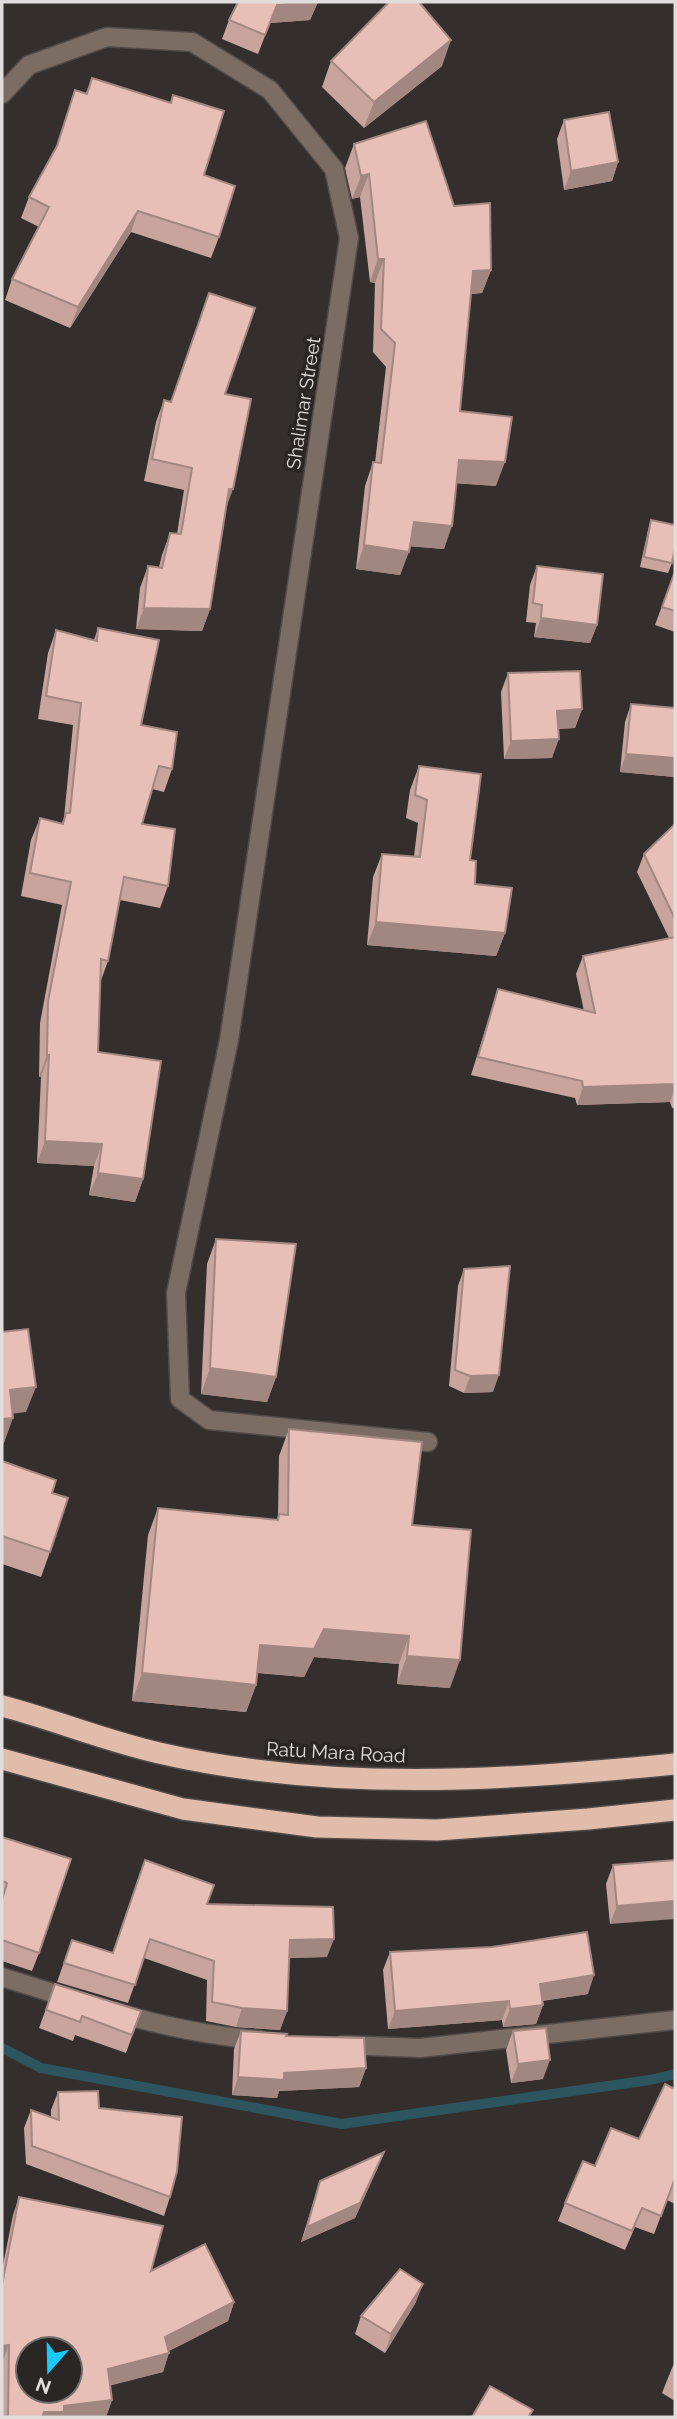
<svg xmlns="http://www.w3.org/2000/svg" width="677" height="2419" viewBox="0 0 677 2419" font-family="Raleway,sans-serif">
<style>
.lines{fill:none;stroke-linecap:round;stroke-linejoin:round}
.stream{stroke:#2c555f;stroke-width:10}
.minor-casing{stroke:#504b49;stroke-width:21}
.highway-casing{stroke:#504b49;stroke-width:24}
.minor{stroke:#7b6c64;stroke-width:18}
.highway{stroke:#e1bcab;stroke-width:21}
.wall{fill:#c8a49d}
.shaded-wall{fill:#a28680}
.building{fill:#e8bfb7;stroke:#a28680;stroke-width:2;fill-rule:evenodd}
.labels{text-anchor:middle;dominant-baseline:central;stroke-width:7;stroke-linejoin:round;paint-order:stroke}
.street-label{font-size:19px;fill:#e0dddc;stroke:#2a2624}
</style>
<rect width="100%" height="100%" fill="#342f2d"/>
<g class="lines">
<path class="stream" d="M2,2048L41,2068L342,2124L650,2080L675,2074"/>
<g class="minor-casing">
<g id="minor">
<path d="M2,94L29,65L107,37L192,42L270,90L334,169L349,238L229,1040L176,1293L180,1399L209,1420L428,1442"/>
<path d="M2,1977L75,2000"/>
<path d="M115,2012C162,2026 211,2036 259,2040"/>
<path d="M343,2045L420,2048L675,2020"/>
</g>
</g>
<g class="highway-casing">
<g id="highway">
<path d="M2,1706C55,1720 106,1741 159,1753C328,1792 504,1781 675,1764"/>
<path d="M2,1759L183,1809L317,1827L437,1830L588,1819L675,1810"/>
</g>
</g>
<use href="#minor" class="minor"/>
<use href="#highway" class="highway"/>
</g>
<g class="wall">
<path d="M238,2H318L310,20L270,23L258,54L222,39L229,20Z"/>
<path d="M331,61L442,66L364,128L322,87Z"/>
<path d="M92,78L204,175L219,237L211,258L131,232L70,328L5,300L12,279L39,227L21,218L29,197L55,151L75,90L86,93Z"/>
<path d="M564,120L618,162L612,181L564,190L557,139Z"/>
<path d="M354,144L454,206L491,270L482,293L471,294L460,411L496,486L456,483L444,549L410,546L400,575L356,569L365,486L373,462L375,463L386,367L373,352L375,283L370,282L360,197L352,199L345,168Z"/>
<path d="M225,394L226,508L210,609L202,631L136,629L140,588L148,566L159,567L162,555L170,533L177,534L184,490L144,481L156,422L164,400L170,402Z"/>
<path d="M651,520L672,563L668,573L640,567L648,530Z"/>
<path d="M537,566L597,625L590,643L534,637L536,623L526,622L530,585Z"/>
<path d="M675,571V632L655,625Z"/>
<path d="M98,628L141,725L172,769L164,792L152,789L142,824L168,886L160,908L120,900L108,961L100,983L98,1052L143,1179L135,1202L89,1195L94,1166L37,1163L41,1077H39L40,1023L62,905L21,896L31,840L40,818L62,823L64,818L73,725L38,719L48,653L56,630L94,640Z"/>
<path d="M508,673L582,709L575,728L558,729L552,758L504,759L501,692Z"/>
<path d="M631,704L675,708V777L620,772L625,722Z"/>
<path d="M419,766L470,860L475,884L505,933L496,956L367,945L373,877L382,854L414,856L418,823L406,818L410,790Z"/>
<path d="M675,824V1108H672L670,1102L577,1105L575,1098L471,1075L498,989L584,1011L576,974L583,956L669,938L637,872L644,854Z"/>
<path d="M216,1239L276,1377L267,1402L201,1394L207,1264Z"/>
<path d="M464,1269L493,1392L464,1393L449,1386L458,1286Z"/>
<path d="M289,1429L412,1525L450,1688L397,1684L399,1664L314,1657L304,1677L257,1673L256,1685L246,1712L132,1701L148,1535L158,1508L277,1520L278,1515L279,1456Z"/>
<path d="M2,1461L52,1493L50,1552L41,1577L2,1564Z"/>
<path d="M2,1837L39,1953L32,1971L2,1961Z"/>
<path d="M675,1860L610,1924L606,1884L613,1865Z"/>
<path d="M207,1904L327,1957L289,1958L287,2011L280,2030L236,2027L206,2021L207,1980L144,1958L128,2003L57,1982L72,1940L112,1953Z"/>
<path d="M390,1952L588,1994L542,2001L543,2005L536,2024L503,2027L502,2020L388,2029L383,1970Z"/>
<path d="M55,1984L141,2011L126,2053L75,2035L73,2041L39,2028Z"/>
<path d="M241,2031L286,2036L366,2068L359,2087L279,2091L277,2098L232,2095L234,2049Z"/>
<path d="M513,2031L543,2079L511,2083L506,2050Z"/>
<path d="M675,2089V2204L667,2200L654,2234L635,2227L625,2250L558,2221L565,2203L595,2166L639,2139Z"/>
<path d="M58,2092L99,2108L170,2197L164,2216L26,2164L24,2128L31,2110L51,2117V2110Z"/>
<path d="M378,2167L355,2218L301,2242L320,2181Z"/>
<path d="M19,2197L151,2271L234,2302L228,2321L169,2351L163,2372L110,2385L112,2400L106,2417H2V2270L13,2215Z"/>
<path d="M416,2302L385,2353L355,2334L361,2316Z"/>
<path d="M675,2362V2401L662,2393L672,2368Z"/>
</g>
<g class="shaded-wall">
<path d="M318,2L310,20L270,23L258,54L277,5Z"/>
<path d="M451,40L442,66L364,128L374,102Z"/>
<path d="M618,162L612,181L564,190L571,171Z"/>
<path d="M369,174L360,197L352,199L361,176Z"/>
<path d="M138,211L131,232L70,328L78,307Z"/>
<path d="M378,259H384L375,283L370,282Z"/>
<path d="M491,270L482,293L465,294L473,271Z"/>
<path d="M459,460L505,462L496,486L450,483Z"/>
<path d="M229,489H233L225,511Z"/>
<path d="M414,522L452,526L444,549L405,546Z"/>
<path d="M364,545L409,552L400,575L356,569Z"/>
<path d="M144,608L210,609L202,631L136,629Z"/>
<path d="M541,618L597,625L590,643L534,637Z"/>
<path d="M582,709L575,728L550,729L557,711Z"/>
<path d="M559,739L552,758L504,759L511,741Z"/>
<path d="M626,754L675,758V777L620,772Z"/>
<path d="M376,922L505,933L496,956L367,945Z"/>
<path d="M47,1055H49L41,1077H39Z"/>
<path d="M675,1084V1088L670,1102L577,1105L583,1087Z"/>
<path d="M45,1141L102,1144L94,1166L37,1163Z"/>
<path d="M98,1173L143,1179L135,1202L89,1195Z"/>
<path d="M210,1368L276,1377L267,1402L201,1394Z"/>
<path d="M499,1375L493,1392L464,1393L470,1376Z"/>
<path d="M36,1387L26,1412L2,1415L10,1390Z"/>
<path d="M13,1418L4,1443H2V1419Z"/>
<path d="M324,1629L409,1636L399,1664L314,1657L304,1677L250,1672L260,1645Z"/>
<path d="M407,1656L460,1660L450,1688L397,1684Z"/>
<path d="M142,1673L256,1685L246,1712L132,1701Z"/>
<path d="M675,1901V1919L610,1924L617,1906Z"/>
<path d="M334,1939L327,1957L283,1958L290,1940Z"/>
<path d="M594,1975L588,1994L533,2002L540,1984Z"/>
<path d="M509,2001L502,2020L388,2029L395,2011Z"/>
<path d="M543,2005L536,2024L503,2027L510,2009Z"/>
<path d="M242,2008L287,2011L280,2030L236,2027Z"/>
<path d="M550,2060L543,2079L511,2083L518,2064Z"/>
<path d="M366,2068L359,2087L279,2091L277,2098L232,2095L238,2077L284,2073Z"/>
<path d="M384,2152L378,2167L355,2218L301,2242L307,2227Z"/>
<path d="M423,2284L416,2302L385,2353L391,2334Z"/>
<path d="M234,2302L228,2321L158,2356L165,2337Z"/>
<path d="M9,2345L2,2363V2346Z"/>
<path d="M169,2353L163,2372L101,2388L108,2369Z"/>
<path d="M112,2400L106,2417H42L44,2412L64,2406Z"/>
</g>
<g class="building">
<path d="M238,2H317L277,5L265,35L229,20Z"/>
<path d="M389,2H419L451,40L374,102L331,61Z"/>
<path d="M92,78L171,103L173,95L224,111L204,175L235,186L219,237L138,211L78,307L12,279L49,207L29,197L57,146L75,90L87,94Z"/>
<path d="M609,112L618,162L571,171L564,120Z"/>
<path d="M426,121L454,206L490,203L491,270L473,271L460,411L512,417L505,462L459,460L452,526L414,522L409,552L364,545L373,462L381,463L395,343L381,329L384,259H378L369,174L361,176L354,144Z"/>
<path d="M209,293L255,308L225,394L251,399L233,489H229L210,609L144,608L148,566L162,568L170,533L181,534L192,468L152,459L164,400L171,402Z"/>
<path d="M651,520L675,525V548L672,563L644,557Z"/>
<path d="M537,566L603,574L597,625L541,618L542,605L533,603Z"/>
<path d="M675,571V611L662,607Z"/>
<path d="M98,628L159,640L141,725L177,732L172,769L159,766L142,824L175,829L168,886L124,877L108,961L101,959L98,1052L161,1061L143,1179L98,1173L102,1144L45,1141L49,1055H47L48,1001L71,882L30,873L40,818L63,824L66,813H70L81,703L46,696L56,630L97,641Z"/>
<path d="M580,671L582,709L557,711L559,739L511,741L508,673Z"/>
<path d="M631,704L675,708V758L626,754Z"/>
<path d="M419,766L481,774L470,860L476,861L475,884L512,888L505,933L376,922L382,854L420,857L427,800L415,795Z"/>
<path d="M675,824V919L644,854Z"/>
<path d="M675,937V1084L583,1087L582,1081L478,1057L498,989L595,1013L583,956Z"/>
<path d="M216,1239L296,1244L276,1377L210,1368Z"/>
<path d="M510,1266L499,1375L470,1376L455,1370L464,1269Z"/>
<path d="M28,1329L36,1387L10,1390L13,1418L2,1419V1332Z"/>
<path d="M289,1429L422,1442L412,1525L471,1530L460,1660L407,1656L409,1636L324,1629L314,1649L260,1645L256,1685L142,1673L158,1508L278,1520L279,1514L288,1515Z"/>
<path d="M2,1461L56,1480L52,1493L68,1498L50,1552L2,1536Z"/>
<path d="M2,1837L71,1859L39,1953L2,1940V1900L7,1883L2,1881Z"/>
<path d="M145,1860L214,1885L207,1904L333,1907L334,1939L290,1940L287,2011L242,2008L212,2002L214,1961L150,1939L135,1985L64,1963L72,1940L113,1953Z"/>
<path d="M675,1860V1901L617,1906L613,1865Z"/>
<path d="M587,1932L594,1975L540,1984L543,2005L510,2009L509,2001L395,2011L390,1952L492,1947Z"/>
<path d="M55,1984L141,2011L132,2035L82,2016L80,2022L46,2010Z"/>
<path d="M546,2028L550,2060L518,2064L513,2031Z"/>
<path d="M241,2031L287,2034L286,2036L364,2038L366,2068L284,2073V2080L238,2077Z"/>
<path d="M665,2084L675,2089V2182L674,2181L661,2216L642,2208L632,2231L565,2203L583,2161L595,2166L611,2128L639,2139Z"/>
<path d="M98,2091L99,2108L182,2117L177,2171L170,2197L32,2146L31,2110L59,2120L58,2092Z"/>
<path d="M384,2152L360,2203L307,2227L320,2181Z"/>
<path d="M19,2197L163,2226L151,2271L205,2244L234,2302L165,2337L169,2353L108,2369L112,2400L64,2406V2412H44L42,2417H8L9,2345L2,2346V2285ZM28,2349H70V2391H28Z"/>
<path d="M400,2269L423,2284L391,2334L361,2316Z"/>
<path d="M490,2386L533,2410L528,2417H472Z"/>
</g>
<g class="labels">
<g class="street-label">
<text transform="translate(303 403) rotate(-81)">Shalimar Street</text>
<text transform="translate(336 1752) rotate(3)">Ratu Mara Road</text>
</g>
</g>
<rect width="677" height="2419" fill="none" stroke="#e0dddc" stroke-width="7"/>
<g transform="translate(49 2370) rotate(200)"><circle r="33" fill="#2a2624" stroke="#736f6e" stroke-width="2"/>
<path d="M0-5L12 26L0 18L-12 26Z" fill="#1acafc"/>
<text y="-10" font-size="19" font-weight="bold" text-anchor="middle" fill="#e0dddc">N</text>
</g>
</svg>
